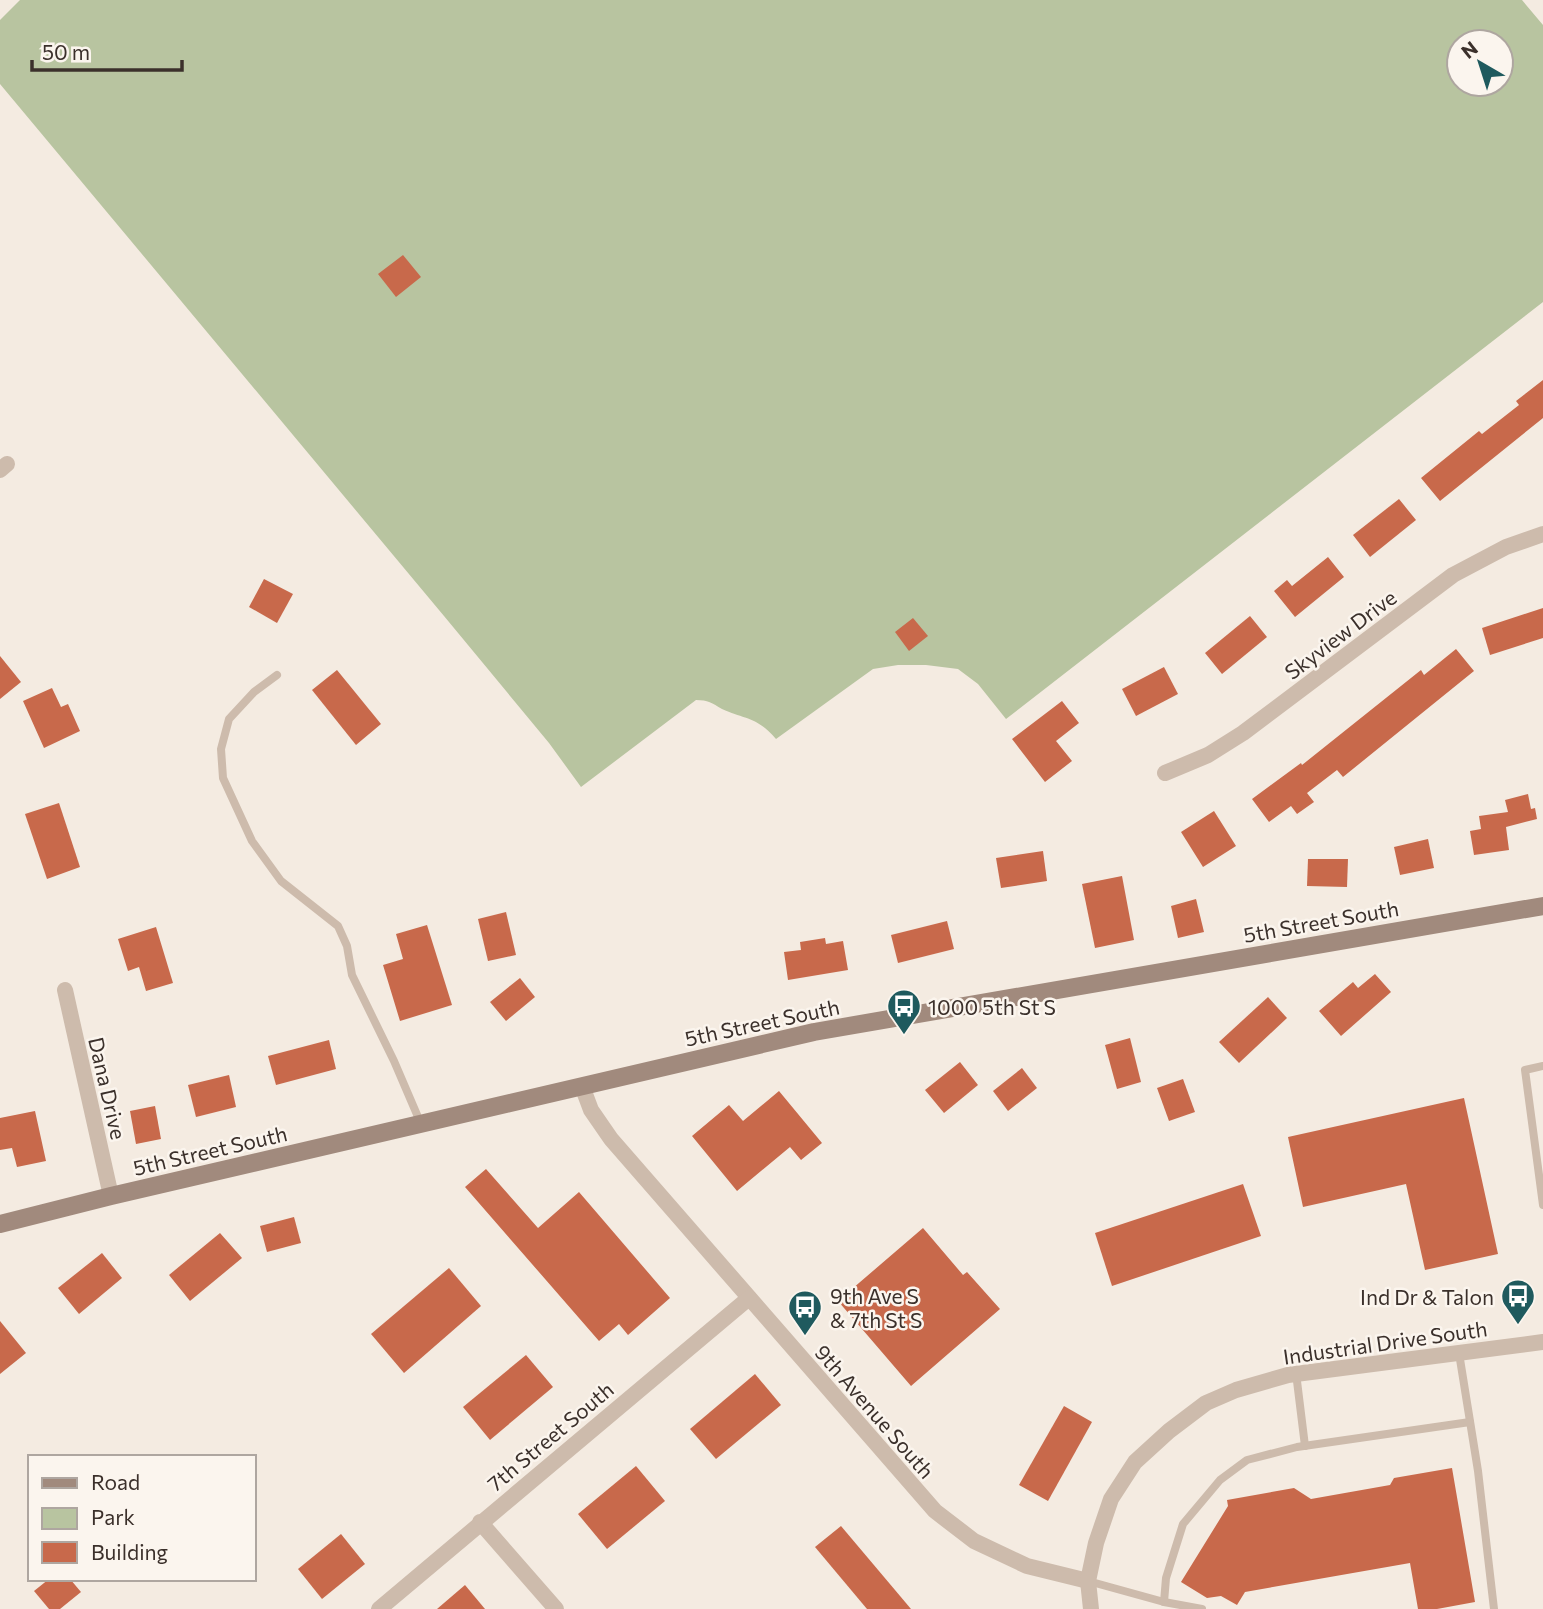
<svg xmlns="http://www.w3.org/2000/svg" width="1543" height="1609" viewBox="0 0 1543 1609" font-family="Commissioner,sans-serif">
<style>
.green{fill:#b8c4a0;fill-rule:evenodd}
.building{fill:#c8694b}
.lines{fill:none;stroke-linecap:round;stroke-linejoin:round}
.lane{stroke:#cdbbac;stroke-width:8}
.street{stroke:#cdbbac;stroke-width:16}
.secondary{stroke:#a18a7d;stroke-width:18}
.labels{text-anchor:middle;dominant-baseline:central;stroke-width:5;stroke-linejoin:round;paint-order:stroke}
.street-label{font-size:21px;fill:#3b302b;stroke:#fbf5ee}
.poi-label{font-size:21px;fill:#3b302b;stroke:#fbf5ee;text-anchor:start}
</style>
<rect width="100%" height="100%" fill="#f4ebe1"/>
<path class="green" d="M20,0H1522L1543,25V302L1006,719L978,684L958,669L926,665H898L873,669L776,739C756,716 746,720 722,709C712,703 708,700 696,700L581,787L549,743L444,616L0,84V20ZM1459,42H1501V84H1459Z"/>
<g class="building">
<path d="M403,255L421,277L396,297L378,274Z"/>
<path d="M1543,380V418L1440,501L1421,478L1479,431L1482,434L1519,405L1516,401Z"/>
<path d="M1399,499L1416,520L1370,557L1353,535Z"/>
<path d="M1328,557L1344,577L1295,617L1274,591L1287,580L1292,586Z"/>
<path d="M264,579L293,594L277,623L249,607Z"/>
<path d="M1543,608V638L1490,655L1482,628Z"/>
<path d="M1250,616L1267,637L1222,674L1205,653Z"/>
<path d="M913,618L928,636L909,651L895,632Z"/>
<path d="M1456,649L1474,671L1343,777L1337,770L1307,793L1314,802L1297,814L1291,806L1269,822L1252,799L1301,763L1302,765L1421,670L1424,675Z"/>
<path d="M0,656L21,682L0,699Z"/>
<path d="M1164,667L1178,694L1136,716L1122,689Z"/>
<path d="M337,670L381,724L356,745L312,690Z"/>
<path d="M52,688L61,707L68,704L80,731L44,748L23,701Z"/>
<path d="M1062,701L1079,723L1056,741L1072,761L1045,782L1012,739Z"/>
<path d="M1528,794L1531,809L1535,808L1537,819L1506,827L1509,850L1474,855L1470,831L1481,829L1479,816L1508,812L1505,800Z"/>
<path d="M59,803L80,867L47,879L25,814Z"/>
<path d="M1214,811L1236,846L1203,867L1181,832Z"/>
<path d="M1428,839L1434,868L1400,875L1394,847Z"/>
<path d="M1043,851L1047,881L1001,888L996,858Z"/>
<path d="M1308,859H1348L1347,887L1307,886Z"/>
<path d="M1122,876L1134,940L1095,948L1082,884Z"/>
<path d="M1196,899L1204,932L1178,938L1171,906Z"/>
<path d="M506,912L516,955L488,961L478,919Z"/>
<path d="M947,921L954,949L898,963L891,935Z"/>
<path d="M427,925L452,1005L400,1021L383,965L403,959L396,934Z"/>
<path d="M156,927L173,983L146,991L139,967L128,971L118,939Z"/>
<path d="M825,938L826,944L843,941L848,970L788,980L784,952L801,950L800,942Z"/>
<path d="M1375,974L1391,992L1341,1036L1319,1011L1353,982L1358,988Z"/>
<path d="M520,978L535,997L506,1021L490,1002Z"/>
<path d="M1268,997L1287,1018L1239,1063L1219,1042Z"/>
<path d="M1130,1038L1141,1082L1117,1089L1105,1045Z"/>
<path d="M329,1040L336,1069L276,1085L268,1056Z"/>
<path d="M960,1062L978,1085L944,1113L925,1090Z"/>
<path d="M1022,1068L1037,1088L1008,1111L993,1091Z"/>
<path d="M229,1075L236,1107L196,1117L188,1085Z"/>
<path d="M1183,1079L1195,1112L1169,1121L1157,1088Z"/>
<path d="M779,1091L822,1143L801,1160L790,1147L737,1191L692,1136L729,1105L743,1121Z"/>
<path d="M1464,1098L1498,1254L1425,1270L1406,1184L1303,1207L1288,1137Z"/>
<path d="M155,1106L161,1139L136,1144L130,1111Z"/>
<path d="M35,1111L46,1161L17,1167L12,1148L0,1150V1118Z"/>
<path d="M486,1169L538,1228L579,1192L670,1298L628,1335L619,1324L599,1341L465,1187Z"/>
<path d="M1243,1184L1261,1236L1112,1286L1095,1233Z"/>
<path d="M294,1217L301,1243L267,1252L260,1226Z"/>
<path d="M923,1228L963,1275L967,1272L1000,1309L911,1386L838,1301Z"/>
<path d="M220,1233L242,1258L190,1301L169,1275Z"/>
<path d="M102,1253L122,1278L79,1314L58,1288Z"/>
<path d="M449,1268L481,1306L404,1373L371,1334Z"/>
<path d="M0,1321L26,1353L0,1374Z"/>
<path d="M526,1355L553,1387L490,1440L463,1407Z"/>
<path d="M755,1374L781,1405L716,1459L690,1429Z"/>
<path d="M1064,1406L1092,1422L1048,1501L1019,1485Z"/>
<path d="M636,1466L665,1501L607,1549L578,1514Z"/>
<path d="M1452,1468L1475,1602L1437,1609H1418L1410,1563L1245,1592L1237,1605L1221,1596L1207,1598L1181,1582L1228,1506L1227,1500L1294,1488L1311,1499L1390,1485L1394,1478Z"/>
<path d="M841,1526L911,1609H867L815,1547Z"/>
<path d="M341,1534L365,1564L322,1599L298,1569Z"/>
<path d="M49,1579H70L81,1592L60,1609H49L34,1591Z"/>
<path d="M465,1585L485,1609H437Z"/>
</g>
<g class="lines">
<g class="lane">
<path d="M277,675L254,692L229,719L221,749L223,778L252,841L281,881L338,926L347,946L352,975L394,1061L421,1124"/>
<path d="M1543,1066L1525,1070L1543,1205"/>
<path d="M1459,1353L1478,1471L1494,1609"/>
<path d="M1296,1373L1305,1446"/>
<path d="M1088,1581L1164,1602L1202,1609"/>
<path d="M1164,1602L1166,1578L1183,1524L1220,1480L1247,1460L1297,1447L1470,1422"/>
</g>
<g class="street">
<path d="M0,470L7,464"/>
<path d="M1165,773L1208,755L1243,733L1453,575L1506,547L1543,534"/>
<path d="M65,990L111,1196"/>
<path d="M582,1086L591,1110L611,1139L935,1511L974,1541L1027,1566L1088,1581"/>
<path d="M480,1522L556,1609"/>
<path d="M379,1609L749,1298"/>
<path d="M1091,1609L1088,1581L1096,1543L1111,1499L1135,1462L1169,1431L1206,1403L1236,1390L1288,1375L1543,1342"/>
</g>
<path class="secondary" d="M0,1224L111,1196L814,1032L1543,906"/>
</g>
<defs>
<g id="bus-pin" transform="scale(1.75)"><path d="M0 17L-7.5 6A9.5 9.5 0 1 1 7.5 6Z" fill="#1f5a5e" stroke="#fbf5ee"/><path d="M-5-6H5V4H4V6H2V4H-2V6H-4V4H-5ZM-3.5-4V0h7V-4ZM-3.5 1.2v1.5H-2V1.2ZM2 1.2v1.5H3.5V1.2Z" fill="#fff"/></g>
</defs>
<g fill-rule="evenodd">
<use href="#bus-pin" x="904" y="1006"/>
<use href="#bus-pin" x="1518" y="1296"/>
<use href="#bus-pin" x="805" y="1307"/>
</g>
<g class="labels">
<g class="street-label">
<text transform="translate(1340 634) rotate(-37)">Skyview Drive</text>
<text transform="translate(1321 921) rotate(-10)">5th Street South</text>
<text transform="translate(762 1022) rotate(-12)">5th Street South</text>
<text transform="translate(108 1088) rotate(77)">Dana Drive</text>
<text transform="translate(210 1150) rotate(-13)">5th Street South</text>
<text transform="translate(1385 1342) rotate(-8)">Industrial Drive South</text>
<text transform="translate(875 1411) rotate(49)">9th Avenue South</text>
<text transform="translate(550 1436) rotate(-40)">7th Street South</text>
</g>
<g class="poi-label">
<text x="928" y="1006">1000 5th St S</text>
<text x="830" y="1295">9th Ave S<tspan x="830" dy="24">&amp; 7th St S</tspan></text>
<text x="1494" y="1296" text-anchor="end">Ind Dr &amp; Talon</text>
</g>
</g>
<rect x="28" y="1455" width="228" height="126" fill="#fbf5ee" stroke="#aea6a0" stroke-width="2"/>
<rect x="42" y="1478" width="35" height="10" fill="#a18a7d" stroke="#aea6a0" stroke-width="2"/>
<text x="91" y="1490" font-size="21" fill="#3b302b">Road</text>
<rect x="42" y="1508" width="35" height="21" fill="#b8c4a0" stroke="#aea6a0" stroke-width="2"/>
<text x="91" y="1525" font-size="21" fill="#3b302b">Park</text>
<rect x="42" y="1542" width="35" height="21" fill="#c8694b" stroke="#aea6a0" stroke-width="2"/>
<text x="91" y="1560" font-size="21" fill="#3b302b">Building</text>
<g transform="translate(1480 63) rotate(321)"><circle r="33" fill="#fbf5ee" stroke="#aea6a0" stroke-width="2"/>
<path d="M0-5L12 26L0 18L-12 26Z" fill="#1f5a5e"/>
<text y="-10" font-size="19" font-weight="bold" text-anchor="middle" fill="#3b302b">N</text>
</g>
<path d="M32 60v10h150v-10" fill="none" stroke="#3b302b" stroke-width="3.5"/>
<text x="42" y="60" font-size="21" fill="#3b302b" stroke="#fbf5ee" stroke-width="5" paint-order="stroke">50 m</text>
</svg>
